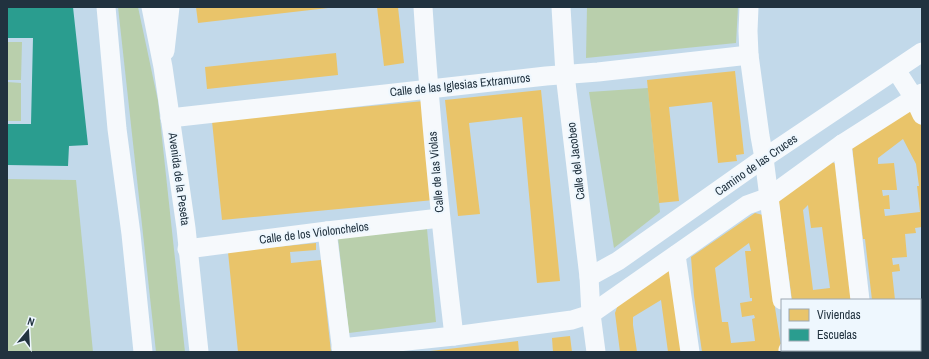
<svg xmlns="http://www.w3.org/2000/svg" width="929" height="359" viewBox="0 0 929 359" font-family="'Archivo Narrow',sans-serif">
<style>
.green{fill:#b9cfac}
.homes{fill:#e9c46a;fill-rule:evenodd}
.schools{fill:#2a9d8f}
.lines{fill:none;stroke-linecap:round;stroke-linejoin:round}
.minor{stroke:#f6f9fc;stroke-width:19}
.labels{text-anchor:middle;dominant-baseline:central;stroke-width:4;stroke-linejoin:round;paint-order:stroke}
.street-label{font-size:12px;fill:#21323f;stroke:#eef7fe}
</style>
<rect width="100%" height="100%" fill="#c2d9ea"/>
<g class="green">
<path d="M118,7H138L158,101L185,352H156Z"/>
<path d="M587,7H738L736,43L586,58Z"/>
<path d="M7,42H22L21,80H7Z"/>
<path d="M7,82L21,83V121H7Z"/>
<path d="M648,88L660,212L614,248L589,92Z"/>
<path d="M7,179L76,180L93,352H7Z"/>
<path d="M427,229L436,322L349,333L338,238Z"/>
</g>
<g class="homes">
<path d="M196,7H328V8L198,23Z"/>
<path d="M377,7H398L404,63L384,66Z"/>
<path d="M336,53L338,75L207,89L205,67Z"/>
<path d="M735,71L744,154L736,155L737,161L718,163L712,102L669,107L679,201L659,203L647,80Z"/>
<path d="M541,90L560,281L537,283L522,117L469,123L480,214L458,216L445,100Z"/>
<path d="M424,101L434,200L222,220L212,121Z"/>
<path d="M911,107L922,127V227L915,228L916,233L905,234L907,257L892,258L893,265L899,264L900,271L892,272L895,300H872L865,239H863L852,146ZM903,139L916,164L919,186H917L920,212L885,216L884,209H890L889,195L883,196L882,190H897L894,163L878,164V158Z"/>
<path d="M830,161L838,165L854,300H792L778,196ZM808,205L811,228L822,227L830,288L813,290L803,210Z"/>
<path d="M755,213L763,215L773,295L782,352H702L694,296L691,257ZM749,243L751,251H745L750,298H752V301L740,303L742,317L754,315L755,318L752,319L755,341L731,343L728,322H722L715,268Z"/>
<path d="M316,243V250L290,252L291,263L321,260L331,352H238L228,252Z"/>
<path d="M668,270L675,275L685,352H668L661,300L633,317V325L637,352H620L615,313L619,302Z"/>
<path d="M570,336L572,352H553L552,338Z"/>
<path d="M518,341L519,352H430V351Z"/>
<rect x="800" y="350" width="29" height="2"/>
<rect x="843" y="350" width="19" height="2"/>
<rect x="882" y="350" width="21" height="2"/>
</g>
<path class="schools" d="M7,7H73L88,145L69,146L68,166L7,165V124H31L33,38H7Z"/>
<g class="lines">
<g class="minor">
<path d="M106,7L117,129L131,234L143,352"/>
<path d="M151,7L163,67L186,228L199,352"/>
<path d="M423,7C430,117 441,226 454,336"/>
<path d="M561,7L565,74L589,277L591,314L596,352"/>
<path d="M749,7L748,31L749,55L760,136L764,158L782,300"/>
<path d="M165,51L170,7"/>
<path d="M896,70L914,98L922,115"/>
<path d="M170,118L546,76L598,72L749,55"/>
<path d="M842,144L860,300"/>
<path d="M327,231L342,352"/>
<path d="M187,249L327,231L440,218"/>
<path d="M676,255L690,352"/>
<path d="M589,277L618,261L764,158L922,52"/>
<path d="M341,348L454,336L572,320L591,314L747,205L769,197L842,144L922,93"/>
<path d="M788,350L789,352"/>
<path d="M866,350V352"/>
</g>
</g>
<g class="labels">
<g class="street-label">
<text transform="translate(460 85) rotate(-6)">Calle de las Iglesias Extramuros</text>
<text transform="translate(576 161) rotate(-97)">Calle del Jacobeo</text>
<text transform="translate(756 165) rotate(-35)">Camino de las Cruces</text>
<text transform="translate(436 172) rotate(-95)">Calle de las Violas</text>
<text transform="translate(179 179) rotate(82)">Avenida de la Peseta</text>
<text transform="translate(314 233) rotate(-7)">Calle de los Violonchelos</text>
</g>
</g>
<rect width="929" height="359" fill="none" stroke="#21323f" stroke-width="16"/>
<rect x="781" y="299" width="140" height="52" fill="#eef7fe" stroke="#9ca8b2"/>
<rect x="789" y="309" width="20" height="12" fill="#e9c46a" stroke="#9ca8b2"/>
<text x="817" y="319" font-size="12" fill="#21323f">Viviendas</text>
<rect x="789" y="329" width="20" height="12" fill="#2a9d8f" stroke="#9ca8b2"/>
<text x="817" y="339" font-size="12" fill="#21323f">Escuelas</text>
<g transform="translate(28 331) rotate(18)" stroke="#eef7fe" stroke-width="3" paint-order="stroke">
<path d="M0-3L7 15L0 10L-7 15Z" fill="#21323f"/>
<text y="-6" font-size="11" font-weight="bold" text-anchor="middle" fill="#21323f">N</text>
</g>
</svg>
